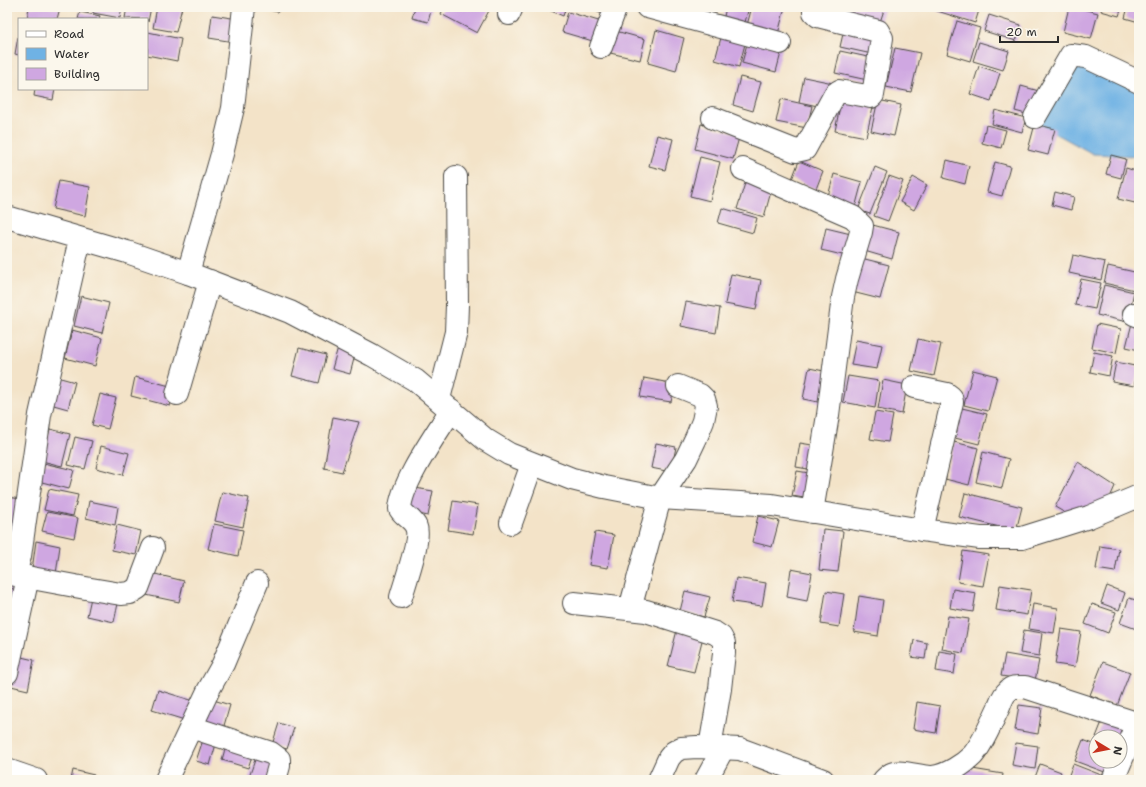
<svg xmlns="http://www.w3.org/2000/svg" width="1146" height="787" viewBox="0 0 1146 787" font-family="'Shantell Sans',sans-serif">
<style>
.water{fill:#6fb2e4;stroke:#4d6e88}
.building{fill:#cfa7e1}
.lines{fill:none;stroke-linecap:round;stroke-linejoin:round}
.minor-casing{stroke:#494743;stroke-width:24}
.minor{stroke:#fff;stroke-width:22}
</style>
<rect width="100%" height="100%" fill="#fbf7ec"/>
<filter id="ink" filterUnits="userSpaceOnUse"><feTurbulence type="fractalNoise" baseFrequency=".025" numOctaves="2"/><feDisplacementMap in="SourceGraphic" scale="8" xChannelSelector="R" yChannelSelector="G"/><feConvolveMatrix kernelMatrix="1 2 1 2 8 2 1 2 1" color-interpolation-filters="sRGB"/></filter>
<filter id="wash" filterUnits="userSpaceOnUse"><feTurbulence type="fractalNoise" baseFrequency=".012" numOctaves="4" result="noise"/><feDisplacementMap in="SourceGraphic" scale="16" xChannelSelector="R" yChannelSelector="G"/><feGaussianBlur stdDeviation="0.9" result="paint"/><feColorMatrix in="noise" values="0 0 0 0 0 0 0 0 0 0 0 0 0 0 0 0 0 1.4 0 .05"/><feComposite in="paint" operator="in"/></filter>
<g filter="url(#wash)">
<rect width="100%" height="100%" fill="#f3e3c8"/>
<path class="water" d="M1072,59L1139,93V144L1135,156L1093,154L1035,122Z"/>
<g id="blocks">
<g class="building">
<path d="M29,7L60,8L57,19H27Z"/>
<path d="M94,7H122L120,18L93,13Z"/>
<path d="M127,7H151L148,22L147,19L125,18Z"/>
<path d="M157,7H182L176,32L153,28Z"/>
<path d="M255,7H279L278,12Z"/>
<path d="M415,7H432L428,22L412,18Z"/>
<path d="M444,7H491L477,33L441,14Z"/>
<path d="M542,7H566L563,16Z"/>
<path d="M586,7H611L607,16Z"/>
<path d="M683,7H708L706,14Z"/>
<path d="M726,7H749L744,26L723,21Z"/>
<path d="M752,7H785L778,34L747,25Z"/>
<path d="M832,7H885L879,25L831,10Z"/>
<path d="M932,7H980L975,23L931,9Z"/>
<path d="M1069,7H1075L1098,13L1091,39L1063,32Z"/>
<path d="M1102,7H1122L1119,16L1101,11Z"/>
<path d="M1128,7H1139V22L1125,18Z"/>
<path d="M80,12L100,16L99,19H78Z"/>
<path d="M568,12L602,22L596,42L562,32Z"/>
<path d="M212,15L238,19L234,42L209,38Z"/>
<path d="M989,15L1021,25L1016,41L984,31Z"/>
<path d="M957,21L980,28L970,61L947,54Z"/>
<path d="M845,25L877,31L872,54L840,47Z"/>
<path d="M612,30L645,39L640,60L606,52Z"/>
<path d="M656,30L684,38L676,71L648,63Z"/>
<path d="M148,32L181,39L177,61L147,55Z"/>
<path d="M722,34L746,40L739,67L715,60Z"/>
<path d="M18,37H19V55L15,54Z"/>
<path d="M748,40L782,49L776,72L742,63Z"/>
<path d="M979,42L1009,51L1003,70L973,61Z"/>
<path d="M895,48L920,53L911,92L886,87Z"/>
<path d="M840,51L877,59L872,81L835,73Z"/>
<path d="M979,66L1000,73L991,101L970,94Z"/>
<path d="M740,77L761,82L753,111L733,105Z"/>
<path d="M804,77L833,83L827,108L799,102Z"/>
<path d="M1021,86L1039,91L1033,116L1015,111Z"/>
<path d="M35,89H55L53,100L34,96Z"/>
<path d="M781,99L812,106L807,128L776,122Z"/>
<path d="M878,100L901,105L894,136L871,131Z"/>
<path d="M841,101L873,107L866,137L835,131Z"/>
<path d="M995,110L1026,118L1022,132L992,124Z"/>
<path d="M701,124L740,134L733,159L695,149Z"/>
<path d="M1035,124L1055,129L1048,155L1028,150Z"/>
<path d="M986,125L1006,130L1001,148L982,143Z"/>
<path d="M657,135L673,139L665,170L649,166Z"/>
<path d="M1111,155L1126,159L1121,178L1106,174Z"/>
<path d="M700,157L720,162L710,201L690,196Z"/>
<path d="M947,160L969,166L965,184L943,178Z"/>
<path d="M799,161L823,171L816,189L792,179Z"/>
<path d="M995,162L1010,166L1002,196L987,192Z"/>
<path d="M875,167L887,172L870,214L858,210Z"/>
<path d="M1126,168L1139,172V188L1135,203L1118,199Z"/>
<path d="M834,174L862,182L855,208L827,200Z"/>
<path d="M889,176L903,181L888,221L874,216Z"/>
<path d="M913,177L927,185L914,210L900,202Z"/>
<path d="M746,180L772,188L764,217L737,209Z"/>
<path d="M59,181L90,187L85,216L53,209Z"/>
<path d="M1055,192L1074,197L1071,210L1052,205Z"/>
<path d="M722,208L757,218L753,233L718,223Z"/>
<path d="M869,224L899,232L892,259L861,250Z"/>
<path d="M826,228L855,235L851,257L821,250Z"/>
<path d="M1073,255L1105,262L1101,280L1069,273Z"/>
<path d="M861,258L889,265L880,299L852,292Z"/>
<path d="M1108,266L1139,273V291L1104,283Z"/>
<path d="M731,274L761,280L756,310L725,304Z"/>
<path d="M1081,279L1101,283L1095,309L1075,305Z"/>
<path d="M1104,285L1134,292L1127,322L1097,315Z"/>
<path d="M81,296L109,303L102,333L74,326Z"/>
<path d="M686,302L720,308L716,333L681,326Z"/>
<path d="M1132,323L1139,324V350L1126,347Z"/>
<path d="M1097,324L1121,329L1116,353L1092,348Z"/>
<path d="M72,330L102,338L95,366L65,358Z"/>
<path d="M918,339L941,344L934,376L911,371Z"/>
<path d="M856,340L882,345L877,369L851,365Z"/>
<path d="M338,347L356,351L350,374L332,369Z"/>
<path d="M299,348L326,355L319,383L292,376Z"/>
<path d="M1094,352L1113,356L1109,376L1090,372Z"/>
<path d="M1116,362L1139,367L1134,386L1112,382Z"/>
<path d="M809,368L829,372L823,403L803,399Z"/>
<path d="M973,370L997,376L988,411L964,405Z"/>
<path d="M848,376L879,381L875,408L843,402Z"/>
<path d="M57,377L75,382L68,409L50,404Z"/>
<path d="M135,377L174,387L170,406L131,396Z"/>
<path d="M644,378L675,384L671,402L640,397Z"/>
<path d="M883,380L907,385L902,414L878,409Z"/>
<path d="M100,394L116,398L108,429L92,425Z"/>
<path d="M962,408L987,414L979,444L955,438Z"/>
<path d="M875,412L893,415L888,442L870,439Z"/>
<path d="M333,417L359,422L342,472L324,468Z"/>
<path d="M50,429L70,434L62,466L42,461Z"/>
<path d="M75,437L92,441L85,469L68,465Z"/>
<path d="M954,442L978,448L969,485L945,479Z"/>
<path d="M656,443L676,447L671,472L651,468Z"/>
<path d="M800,443L818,446L814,470L796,467Z"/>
<path d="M101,446L129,453L123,475L96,468Z"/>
<path d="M983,452L1009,459L1002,488L976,482Z"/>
<path d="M1078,462L1115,486L1108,502L1067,514L1055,507Z"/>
<path d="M43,463L74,470L69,489L38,481Z"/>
<path d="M797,471L815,474L810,499L792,496Z"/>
<path d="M409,487L433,491L428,516L405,511Z"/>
<path d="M49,489L78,495L73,516L44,510Z"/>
<path d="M222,492L249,498L243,527L215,521Z"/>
<path d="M965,493L1022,507L1016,531L959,517Z"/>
<path d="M7,497L21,499L16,530L7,529Z"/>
<path d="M89,501L118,507L115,525L86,518Z"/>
<path d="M453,501L478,505L473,534L448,530Z"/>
<path d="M47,512L78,518L74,538L42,531Z"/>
<path d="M758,516L779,521L772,547L752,542Z"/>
<path d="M214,524L243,530L238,556L208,549Z"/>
<path d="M117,525L141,531L136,555L112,550Z"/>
<path d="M823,529L843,531L838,572L819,570Z"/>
<path d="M595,532L614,535L608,568L589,565Z"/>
<path d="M36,541L60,546L56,574L32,570Z"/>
<path d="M1100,546L1119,549L1115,572L1096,569Z"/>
<path d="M963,551L989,555L983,586L958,582Z"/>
<path d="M791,569L812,573L807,601L787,597Z"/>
<path d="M151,573L184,581L179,602L146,595Z"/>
<path d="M736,578L766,583L762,606L732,602Z"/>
<path d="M1000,585L1031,590L1027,615L996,610Z"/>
<path d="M1107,586L1125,593L1119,610L1101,603Z"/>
<path d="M7,588L22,590L7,627Z"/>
<path d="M953,589L976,593L973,612L950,608Z"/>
<path d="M685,591L710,597L704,617L680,611Z"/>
<path d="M826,591L844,594L839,627L821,624Z"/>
<path d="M92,593L119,599L114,622L87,616Z"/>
<path d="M859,596L883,600L878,636L854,632Z"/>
<path d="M1129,598L1139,601V630L1120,623Z"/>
<path d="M1033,604L1058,608L1054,633L1029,629Z"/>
<path d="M1092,604L1116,612L1108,633L1085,624Z"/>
<path d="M948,616L969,619L963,653L942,649Z"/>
<path d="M1061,629L1081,632L1075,667L1055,664Z"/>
<path d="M677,630L703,637L694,672L668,666Z"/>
<path d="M1024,630L1042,633L1039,656L1020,653Z"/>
<path d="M914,640L927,643L925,659L911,657Z"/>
<path d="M939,651L957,654L954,674L936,671Z"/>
<path d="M1005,654L1039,660L1035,681L1001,676Z"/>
<path d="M17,656L34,660L28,690L11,686Z"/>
<path d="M1103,662L1130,672L1117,706L1090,695Z"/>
<path d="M158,690L194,701L188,721L152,710Z"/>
<path d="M210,699L230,705L223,729L203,723Z"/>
<path d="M917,702L940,706L936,733L913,729Z"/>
<path d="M1019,705L1042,708L1038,734L1015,730Z"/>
<path d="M1104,717L1131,727L1120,737H1096Z"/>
<path d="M279,723L294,728L287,749L272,745Z"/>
<path d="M203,740L216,744L210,765L196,761Z"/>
<path d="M1083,740L1096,745V761H1114L1110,774L1075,761Z"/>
<path d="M1016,743L1038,746L1035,769L1012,765Z"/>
<path d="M226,745L253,753L248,768L222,760Z"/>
<path d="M256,757L272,761L267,780H248Z"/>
<path d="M1040,764L1061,772L1058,780H1034Z"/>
<path d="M1073,764L1109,778L1108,780H1067Z"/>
<path d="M960,767L1003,774L1002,780H958Z"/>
<path d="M73,770L94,775L93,780H71Z"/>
</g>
</g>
</g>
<g filter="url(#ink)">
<use href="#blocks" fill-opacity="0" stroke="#494743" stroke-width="1"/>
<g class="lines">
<g class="minor-casing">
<g id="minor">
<path d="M647,7L780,43"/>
<path d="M509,14L512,7"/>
<path d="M601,47L616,7"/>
<path d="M1035,117L1071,55L1086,57L1139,82"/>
<path d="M713,118L796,151L805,149L835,94L839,91L867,96L871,97L873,95L882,38L878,31L818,16L814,12V7"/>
<path d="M743,169L853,217L862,226L861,232L847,279L843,297L828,415L812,512"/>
<path d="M7,217L127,252L188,273L290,312L372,355L415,380L486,440L509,454L572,479L604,487L660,498L772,505L922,530L980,538H1022L1089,517L1139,496"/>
<path d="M188,273L222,154L233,108L244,7"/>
<path d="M1134,314L1139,316"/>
<path d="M914,387L947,394L951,397L952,402L922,530"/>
<path d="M177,394L210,281"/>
<path d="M439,399L456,332L457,305L456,177"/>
<path d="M511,523L532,464"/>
<path d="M7,574H10L17,567L20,556L40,415L80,239"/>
<path d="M10,574L91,589L121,594L130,593L138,588L153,548"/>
<path d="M401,597C405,583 421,538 416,527C413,519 404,516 400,509C401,483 437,433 451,410"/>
<path d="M574,603L646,611L715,633L721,637L724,643V653L720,689L710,747"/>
<path d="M630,609L660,498L686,459L696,438L703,421L706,406L704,399L700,395L678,386"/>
<path d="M7,673L28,577"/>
<path d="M191,727L271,753L279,759V766L275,780"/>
<path d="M7,770L36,780"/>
<path d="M166,780L209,689L223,664L257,583"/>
<path d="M659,780L669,758L674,752L681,748L697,747L740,749L823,780"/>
<path d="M706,780L724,747"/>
<path d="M884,780C886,778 889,775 891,774C900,769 922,778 933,777C947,775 963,765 973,755C984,742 991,723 999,707C1001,702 1003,695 1008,691C1012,686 1018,687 1025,687L1139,724"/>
<path d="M1113,780L1137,723"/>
</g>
</g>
<use href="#minor" class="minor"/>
</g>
</g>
<rect width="1146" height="787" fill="none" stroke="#fbf7ec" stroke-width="24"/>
<rect x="18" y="18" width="130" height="72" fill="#fbf7ec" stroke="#a8a59f"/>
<rect x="26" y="31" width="20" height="6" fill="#ffffff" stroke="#a8a59f"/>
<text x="54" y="38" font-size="12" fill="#2b2b2b">Road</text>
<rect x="26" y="48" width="20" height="12" fill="#6fb2e4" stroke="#a8a59f"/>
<text x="54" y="58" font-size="12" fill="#2b2b2b">Water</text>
<rect x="26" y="68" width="20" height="12" fill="#cfa7e1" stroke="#a8a59f"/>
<text x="54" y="78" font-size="12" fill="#2b2b2b">Building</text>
<g transform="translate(1108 749) rotate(100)"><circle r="19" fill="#fbf7ec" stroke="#a8a59f"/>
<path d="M0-3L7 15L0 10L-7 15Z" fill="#c8321e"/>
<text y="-6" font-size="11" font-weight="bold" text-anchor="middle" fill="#2b2b2b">N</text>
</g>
<path d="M1000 36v6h58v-6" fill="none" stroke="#2b2b2b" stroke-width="2"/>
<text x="1006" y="36" font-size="12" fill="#2b2b2b" stroke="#fbf7ec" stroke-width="3" paint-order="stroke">20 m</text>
</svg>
